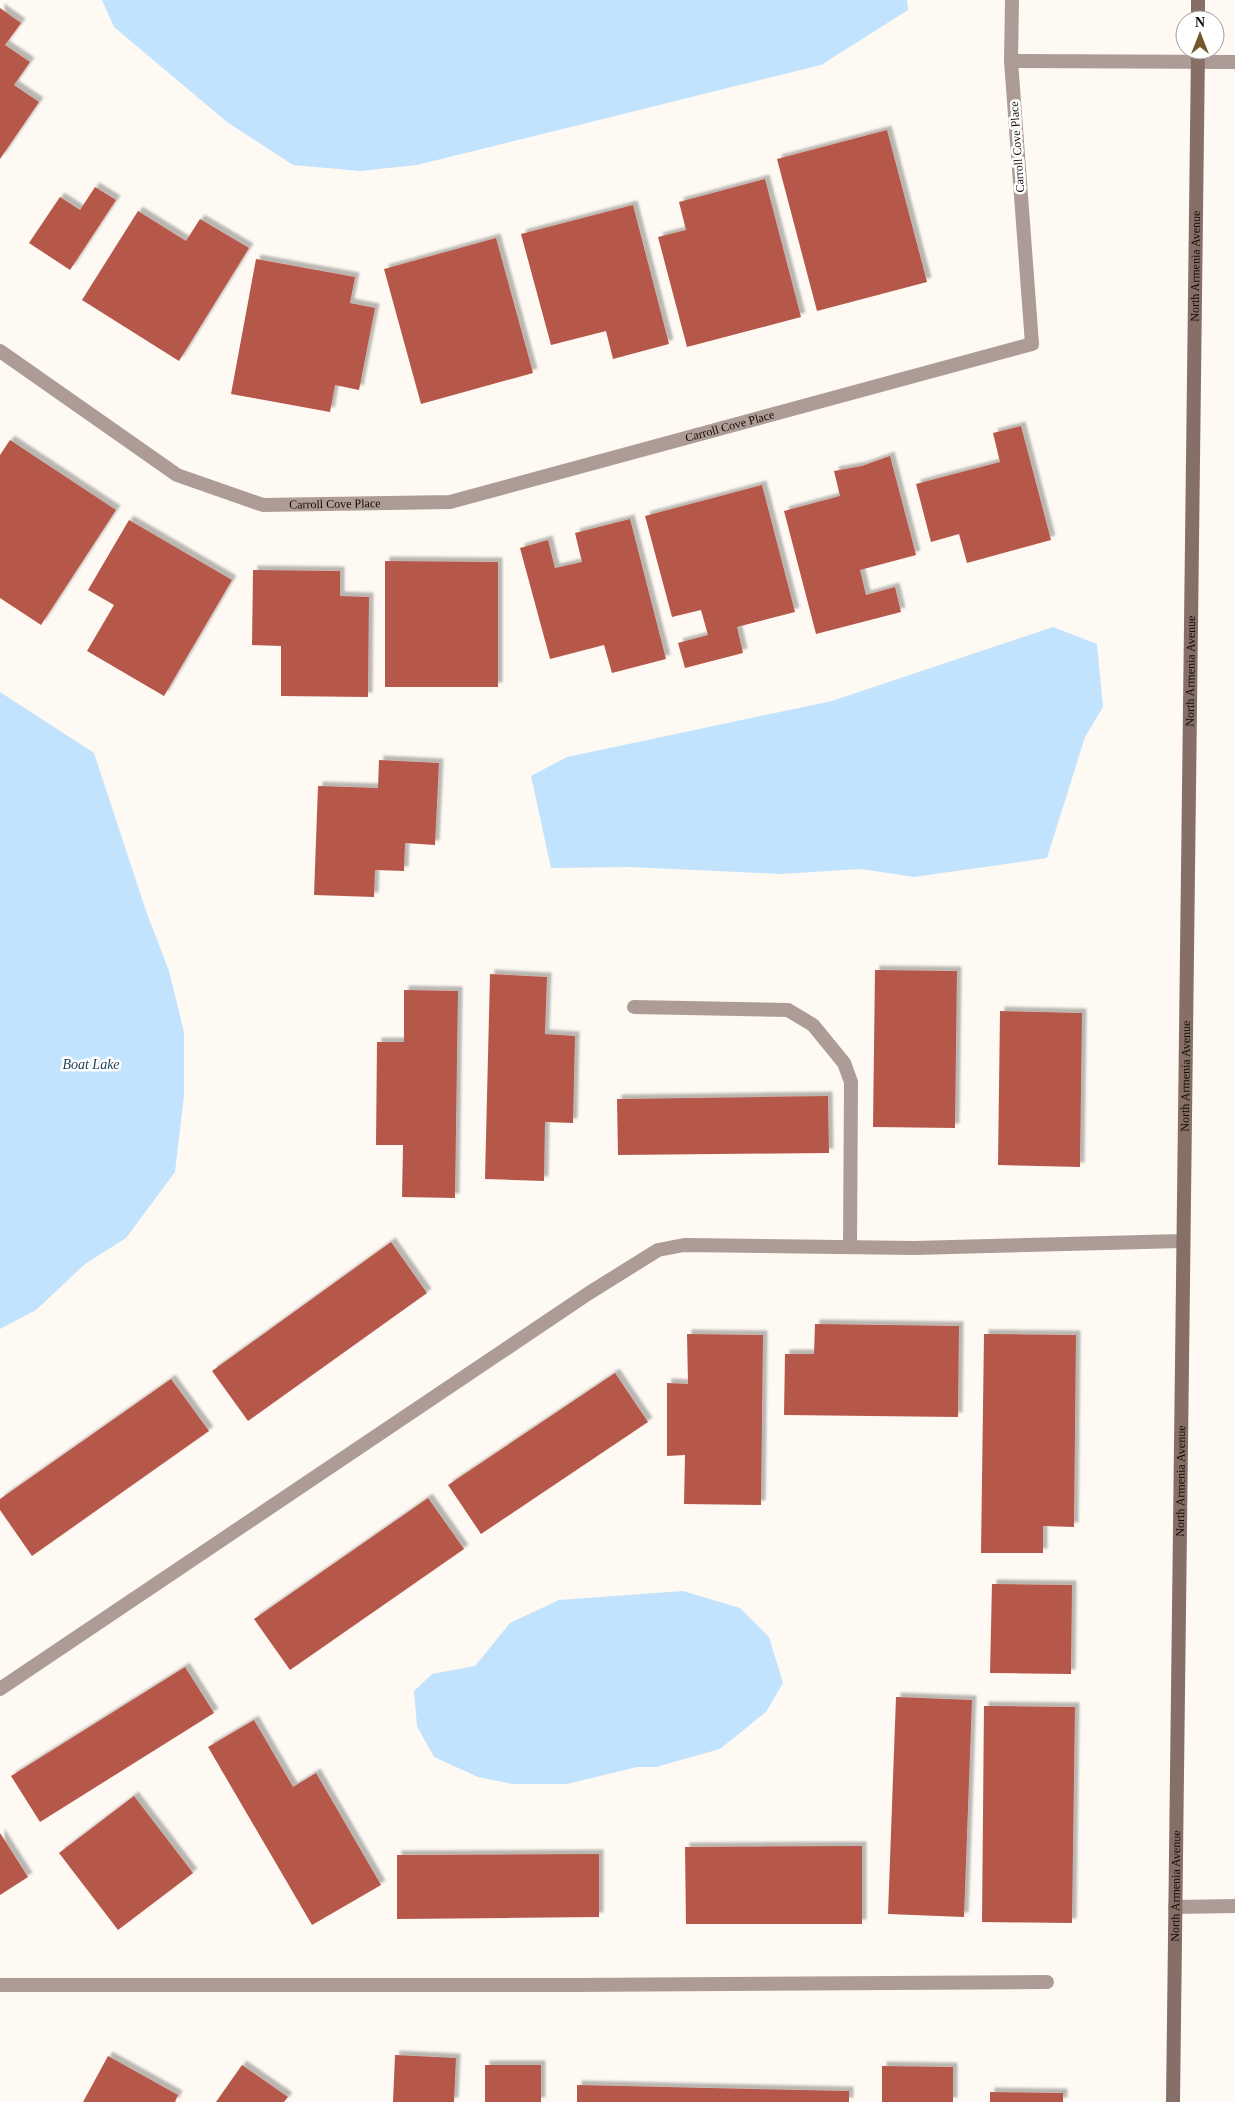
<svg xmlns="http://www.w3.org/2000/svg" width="1235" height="2102" viewBox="0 0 1235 2102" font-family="'Times New Roman',serif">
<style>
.water{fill:#c2e3fd}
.building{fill:#b6584a;filter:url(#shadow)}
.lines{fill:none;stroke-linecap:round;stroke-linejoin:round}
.service{stroke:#ac9c95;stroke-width:14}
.minor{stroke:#ac9c95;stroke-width:14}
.secondary{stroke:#866f66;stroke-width:14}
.labels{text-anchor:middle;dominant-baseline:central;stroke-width:5;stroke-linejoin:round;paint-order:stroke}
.street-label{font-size:12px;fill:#130a03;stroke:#fff}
.water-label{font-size:14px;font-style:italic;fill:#183e58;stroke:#fff}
</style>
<defs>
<filter id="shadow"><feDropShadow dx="4.5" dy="-4.5" stdDeviation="1" flood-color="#0004"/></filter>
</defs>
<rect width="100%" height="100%" fill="#fef9f3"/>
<g class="water">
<path d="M102,0H907L908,10L821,65L417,165L360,171L293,165L227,122L114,27Z"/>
<path d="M1053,627L1097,644L1103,707L1085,737L1047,858L914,877L861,869L781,874L630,867L551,868L531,776L567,757L832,701Z"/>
<path d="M0,692L94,753L146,911L169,971L184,1032V1095L175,1172L126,1238L85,1264L36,1310L0,1329Z"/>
<path d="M683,1591L740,1608L769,1637L783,1683L766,1712L720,1749L656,1767H637L567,1784H512L478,1777L434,1757L417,1726L414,1691L432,1674L475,1666L510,1623L559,1600Z"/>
</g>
<g class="building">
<path d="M0,8L21,23L5,45L30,62L14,85L39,102L0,159Z"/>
<path d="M887,130L927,282L817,311L777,159Z"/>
<path d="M765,179L801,317L687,347L658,237L686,230L679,202Z"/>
<path d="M95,187L116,200L70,270L29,243L60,197L80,210Z"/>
<path d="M633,205L669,344L613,359L606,331L551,345L521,234Z"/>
<path d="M138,211L186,241L200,219L249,248L179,361L82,300Z"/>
<path d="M496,238L533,373L421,404L384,269Z"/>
<path d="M256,259L355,277L350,303L375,308L359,390L335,385L330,412L231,394Z"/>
<path d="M1021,426L1051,540L967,563L959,534L931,542L916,484L1000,462L993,433Z"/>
<path d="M10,440L116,510L41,625L0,598V455Z"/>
<path d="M890,456L916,555L860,570L866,595L895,587L901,612L816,634L784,511L840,496L834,471L862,466Z"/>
<path d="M762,485L795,612L737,627L743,653L685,668L678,643L708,635L701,610L672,617L645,516Z"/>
<path d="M630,519L666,659L612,673L604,645L550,659L520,548L548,540L555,568L582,562L575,533Z"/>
<path d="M129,520L232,580L164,696L87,651L114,605L88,590Z"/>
<path d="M385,561L498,562V687H385Z"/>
<path d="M253,570L340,571V596L369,597L368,697L281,696V646L252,645Z"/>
<path d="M379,760L439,763L435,845L405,843L404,871L375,870L374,897L314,895L318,786L378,788Z"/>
<path d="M875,970L957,971L955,1128L873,1127Z"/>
<path d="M490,974L547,977L545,1034L575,1036L573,1123L545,1122L544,1181L485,1179Z"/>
<path d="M404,990L458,991L455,1198L402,1197L403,1145H376L377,1042H404Z"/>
<path d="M1000,1011L1082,1013L1080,1167L998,1165Z"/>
<path d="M828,1096L829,1153L618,1155L617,1099Z"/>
<path d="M391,1242L427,1293L248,1421L212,1371Z"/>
<path d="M815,1324L959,1326L958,1417L784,1415L785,1354H814Z"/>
<path d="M687,1334L763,1335L761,1505L684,1504L685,1455L667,1456V1383L688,1384Z"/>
<path d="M984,1334L1076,1335L1074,1527L1043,1526V1553H981Z"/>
<path d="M615,1373L648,1422L481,1534L448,1485Z"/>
<path d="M171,1379L209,1431L32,1556L0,1510V1499Z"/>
<path d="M428,1498L464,1549L290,1670L254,1619Z"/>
<path d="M992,1584L1072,1585L1071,1674L990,1673Z"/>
<path d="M185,1667L214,1713L40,1822L11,1776Z"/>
<path d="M896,1697L972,1700L964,1917L888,1914Z"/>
<path d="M984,1706L1075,1707L1072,1923L982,1922Z"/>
<path d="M254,1720L293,1787L316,1773L381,1885L312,1925L208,1747Z"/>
<path d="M134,1796L193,1873L118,1930L59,1853Z"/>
<path d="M0,1833L28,1877L0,1895Z"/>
<path d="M862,1846V1924H686L685,1847Z"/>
<path d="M599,1854V1917L397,1919V1855Z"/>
<path d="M395,2055L456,2058L454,2102H393Z"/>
<path d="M108,2056L178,2095L175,2102H83Z"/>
<path d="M242,2065L288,2097L284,2102H216Z"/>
<rect x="485" y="2065" width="56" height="37"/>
<path d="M882,2066L953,2067V2102H882Z"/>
<path d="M577,2085L849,2091V2102H577Z"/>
<path d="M990,2092L1063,2093V2102H990Z"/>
</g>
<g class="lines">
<g class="service">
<path d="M634,1007L788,1010L813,1025L844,1063L851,1082L850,1247"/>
<path d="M0,1689L589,1293L658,1250L684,1245L914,1248L1183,1241"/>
<path d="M0,1985H574L1047,1982"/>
</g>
<g class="minor">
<path d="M1011,61L1235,62"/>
<path id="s1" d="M0,351L177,475L263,505L450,502L1032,344L1011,61L1012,0"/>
<path d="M1175,1907L1235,1906"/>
</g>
<g class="secondary">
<path d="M1198,20V0"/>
<path id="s2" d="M1173,2102L1198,50"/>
</g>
</g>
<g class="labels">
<g class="street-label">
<text transform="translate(1017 147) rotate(-94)">Carroll Cove Place</text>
<text stroke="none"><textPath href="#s2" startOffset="1836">North Armenia Avenue</textPath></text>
<text stroke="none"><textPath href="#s1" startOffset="784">Carroll Cove Place</textPath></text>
<text stroke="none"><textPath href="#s1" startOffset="379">Carroll Cove Place</textPath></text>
<text stroke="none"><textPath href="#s2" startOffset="1431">North Armenia Avenue</textPath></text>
<text stroke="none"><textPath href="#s2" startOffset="1026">North Armenia Avenue</textPath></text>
<text stroke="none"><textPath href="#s2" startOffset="621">North Armenia Avenue</textPath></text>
<text stroke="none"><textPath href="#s2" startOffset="216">North Armenia Avenue</textPath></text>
</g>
<g class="water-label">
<text x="91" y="1064">Boat Lake</text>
</g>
</g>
<g transform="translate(1200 35)"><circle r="24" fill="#ffffff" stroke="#a19d9a"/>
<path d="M0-4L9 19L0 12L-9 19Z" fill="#725528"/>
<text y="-8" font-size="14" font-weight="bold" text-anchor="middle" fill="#130a03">N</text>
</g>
</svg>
